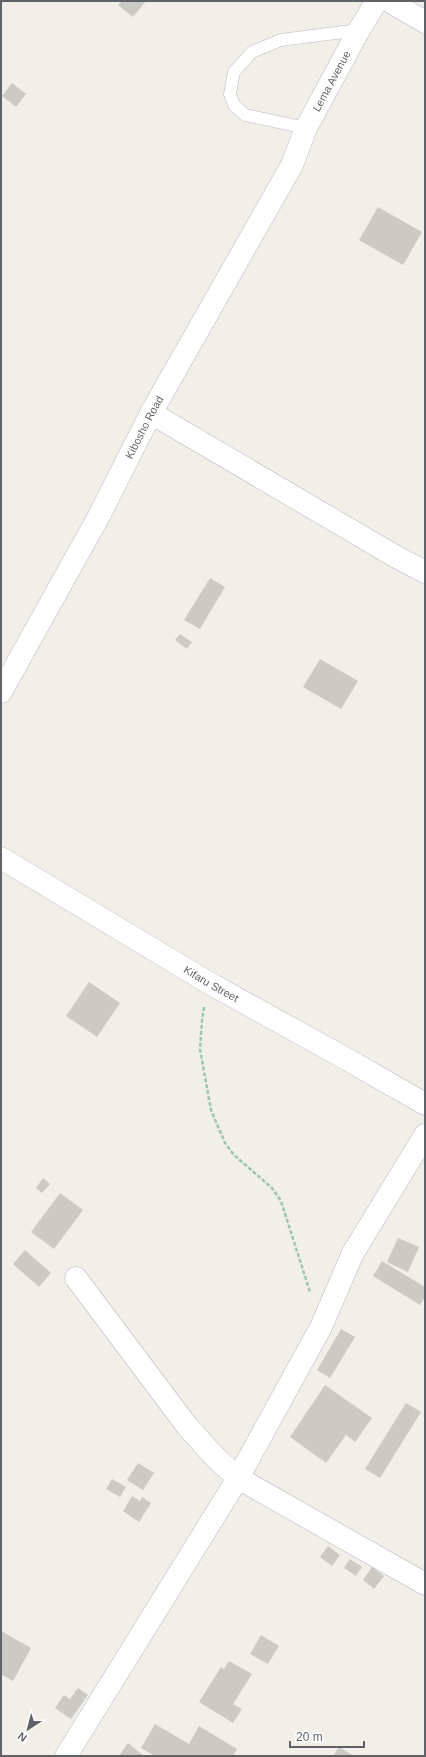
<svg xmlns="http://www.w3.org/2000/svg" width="426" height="1757" viewBox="0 0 426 1757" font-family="Helvetica,sans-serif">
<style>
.building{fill:#cccac5}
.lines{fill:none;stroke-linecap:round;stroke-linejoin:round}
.service-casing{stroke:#b5b8bc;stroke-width:13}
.minor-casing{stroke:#b5b8bc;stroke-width:23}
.secondary-casing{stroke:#b6babf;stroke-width:23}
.path{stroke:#9cc7a9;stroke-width:2.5;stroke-dasharray:4 2;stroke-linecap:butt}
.service{stroke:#fff;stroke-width:12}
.minor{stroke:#fff;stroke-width:22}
.secondary{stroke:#fff;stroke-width:22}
.labels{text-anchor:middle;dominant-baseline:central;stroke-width:3.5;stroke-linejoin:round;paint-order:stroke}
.street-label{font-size:11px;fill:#5f6368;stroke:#fff}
</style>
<rect width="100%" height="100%" fill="#f1efe8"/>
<g class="building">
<path d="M122,1H146L133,17L118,5Z"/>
<path d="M12,83L26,94L16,107L2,96Z"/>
<path d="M378,207L422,232L403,265L359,240Z"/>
<path d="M210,578L225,587L200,629L184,620Z"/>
<path d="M180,634L192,642L187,649L175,640Z"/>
<path d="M320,659L358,681L341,709L303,687Z"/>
<path d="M89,982L120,1003L97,1037L66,1016Z"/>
<path d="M43,1178L50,1184L42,1193L36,1188Z"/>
<path d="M60,1193L83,1210L54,1249L31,1232Z"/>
<path d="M398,1238L419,1247L408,1272L387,1262Z"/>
<path d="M25,1250L51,1273L39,1287L13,1264Z"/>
<path d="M382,1261L425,1287V1297L420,1305L373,1276Z"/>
<path d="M341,1329L355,1337L330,1378L317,1370Z"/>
<path d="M325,1385L372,1418L355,1442L346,1435L326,1463L290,1437Z"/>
<path d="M406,1403L421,1412L380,1478L365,1469Z"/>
<path d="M138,1463L154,1473L143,1490L127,1480Z"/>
<path d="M112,1479L126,1487L120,1497L106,1489Z"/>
<path d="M132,1496L140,1501L142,1497L151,1503L139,1522L123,1511Z"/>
<path d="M328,1546L340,1555L332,1566L320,1557Z"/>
<path d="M350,1559L362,1567L356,1576L344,1568Z"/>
<path d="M372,1567L384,1576L374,1589L363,1580Z"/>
<path d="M1,1631L31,1648L13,1681L1,1674Z"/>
<path d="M261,1635L279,1646L268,1664L250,1654Z"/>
<path d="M229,1661L252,1674L233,1704L242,1709L233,1723L199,1702L221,1667L224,1669Z"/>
<path d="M78,1688L88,1695L71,1719L55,1708L64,1695L70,1699Z"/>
<path d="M155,1724L189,1744L199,1726L237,1749L233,1756H155L141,1748Z"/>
<path d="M128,1743L144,1756H119Z"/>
<path d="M339,1747L354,1756H333Z"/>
</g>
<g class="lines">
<g class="service-casing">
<path id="service" d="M306,128L245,115L234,105L230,94L234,72L252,52L281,40L359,30"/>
</g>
<g class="minor-casing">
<g id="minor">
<path d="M389,1L425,22"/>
<path d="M151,413L393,555L425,572"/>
<path id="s1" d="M1,858L209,983L343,1057L425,1104"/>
<path d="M76,1278L187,1426L216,1458L238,1478L425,1584"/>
<path d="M66,1756L238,1478L321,1327L353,1253L425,1135"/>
</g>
</g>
<g class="secondary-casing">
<g id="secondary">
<path id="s2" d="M1,692L99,516L151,413L292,165L306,128L359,30L377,1"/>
</g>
</g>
<path class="path" d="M204,1007L202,1021L200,1049L211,1110L225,1143L234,1155L272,1188L281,1201L310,1292"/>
<use href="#service" class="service"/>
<use href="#minor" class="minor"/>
<use href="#secondary" class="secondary"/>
</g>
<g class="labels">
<g class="street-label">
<text stroke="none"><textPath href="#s2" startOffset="695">Lema Avenue</textPath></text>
<text stroke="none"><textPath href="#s2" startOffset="301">Kibosho Road</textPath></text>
<text stroke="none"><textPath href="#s1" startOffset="245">Kifaru Street</textPath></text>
</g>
</g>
<rect width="426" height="1757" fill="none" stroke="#5f6368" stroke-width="4"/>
<g transform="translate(28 1729) rotate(216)" stroke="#ffffff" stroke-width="3" paint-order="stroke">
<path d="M0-3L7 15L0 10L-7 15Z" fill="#5f6368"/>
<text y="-6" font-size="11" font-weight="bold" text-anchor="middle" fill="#5f6368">N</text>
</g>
<path d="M290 1741v6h74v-6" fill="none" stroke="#5f6368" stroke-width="2"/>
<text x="296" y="1741" font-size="12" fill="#5f6368" stroke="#ffffff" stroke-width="3" paint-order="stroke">20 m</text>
</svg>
